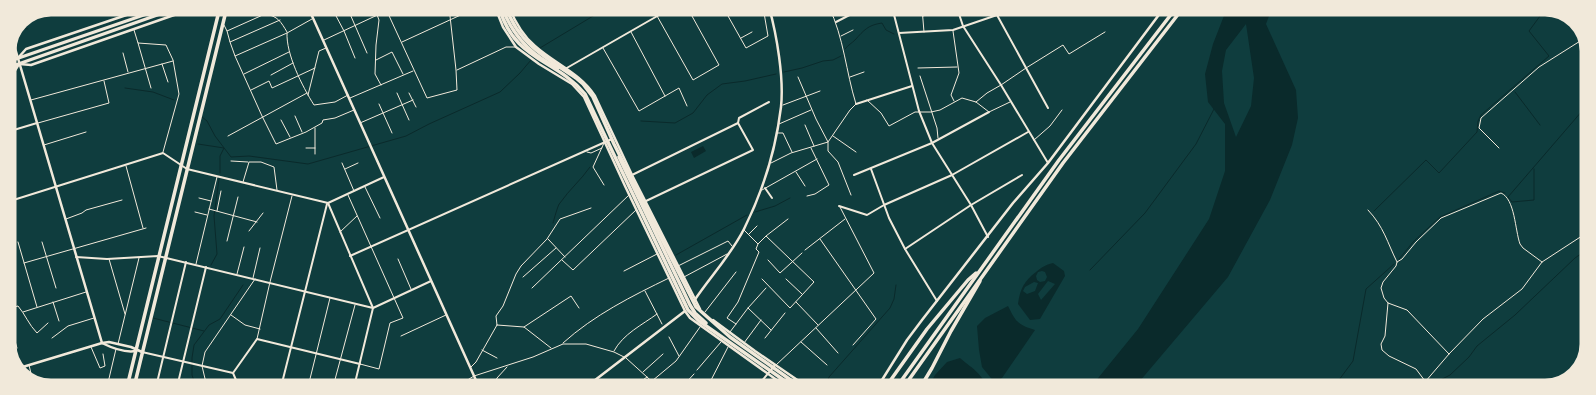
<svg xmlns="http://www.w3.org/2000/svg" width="1596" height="395" viewBox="0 0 1596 395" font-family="'IBM Plex Sans',sans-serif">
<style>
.water{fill:#0a2a2b;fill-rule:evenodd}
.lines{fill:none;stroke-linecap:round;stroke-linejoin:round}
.stream{stroke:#0a2a2b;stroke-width:1}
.service{stroke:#f1e9da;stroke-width:1}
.minor{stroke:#f1e9da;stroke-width:2}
.tertiary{stroke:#f1e9da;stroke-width:2.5}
.secondary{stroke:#f1e9da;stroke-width:3}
.primary{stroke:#f1e9da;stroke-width:3.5}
.trunk{stroke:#f1e9da;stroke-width:3.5}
.rim{fill:none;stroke:#f1e9da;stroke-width:5}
</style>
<rect width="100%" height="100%" fill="#0f3d3e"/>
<g class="water">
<path d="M1227,8H1272L1266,24L1296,90L1298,118L1292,145L1270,200L1228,277L1134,388H1090L1138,329L1209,219L1225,171V124L1208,102L1205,74L1213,44ZM1246,24L1254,78L1251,106L1236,137L1224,103L1222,71L1226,50Z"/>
<path d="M703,146L706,151L694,158L691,152Z"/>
<path d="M1053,263L1064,271L1065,276L1040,319L1030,320L1018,304C1020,289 1024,281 1036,272C1042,267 1045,265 1053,263ZM1042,271L1045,272L1047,277L1045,281L1040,282L1037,280L1036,276L1038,272ZM1048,281L1055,284L1041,300L1038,294ZM1034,282L1038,283L1035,291L1027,294L1023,291L1025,287Z"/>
<path d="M1008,306C1016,322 1018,325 1035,330L1002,378L995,383L982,367L979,350L977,326L985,318Z"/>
<path d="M960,358C969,366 985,375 986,388H928L935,375L947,362Z"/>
</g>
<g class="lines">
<g class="stream">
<path d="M17,28L28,29"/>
<path d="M540,48L608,7"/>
<path d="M845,49C848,45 852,43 855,40C864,30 868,25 882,23L886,30L894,34"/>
<path d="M784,72L802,68L823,61L833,60L841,56"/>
<path d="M125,88L153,92L174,100"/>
<path d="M1515,92L1540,125"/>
<path d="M202,117L207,121L215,136L231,157L249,156L308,164L406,136L429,124L500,92L520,73L531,60"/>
<path d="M641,121L675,123L693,113L707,95L722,84L745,81L776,74"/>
<path d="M198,144L224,148L220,156V173"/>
<path d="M1534,169V200L1512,202L1508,197L1589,103"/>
<path d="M1374,211L1426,160L1439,173L1477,132L1478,121L1481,115L1549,56L1529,31L1546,8"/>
<path d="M755,212L775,206L790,198"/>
<path d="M553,223C554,220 558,204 560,203C569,190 581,180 590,167"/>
<path d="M676,255L747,215"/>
<path d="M1399,259L1414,241L1440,217L1499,191L1505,193"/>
<path d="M211,265L217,254L214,216L219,179"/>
<path d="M1090,270L1145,213L1196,144L1214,109"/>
<path d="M153,318L204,331"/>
<path d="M196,387L192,375V358L194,345L209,325L220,319L243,285"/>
<path d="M825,388L829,377L890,308L894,299L896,285"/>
<path d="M1333,388L1353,361L1366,289L1394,264"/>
<path d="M1425,388L1450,375L1469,357L1477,346L1515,315L1575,258L1588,249"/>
</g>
<g class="service">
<path d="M263,7L265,14C278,16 281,22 287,32"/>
<path d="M347,7L367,53"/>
<path d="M374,7L379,20L376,45L375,74L381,85"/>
<path d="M385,7L427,98L457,90L456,70L449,7"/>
<path d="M652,7L693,80L719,65L687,7"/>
<path d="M723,7L746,48L768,36L763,7"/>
<path d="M922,8L924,32"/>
<path d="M804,10L809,7"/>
<path d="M335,14L344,31L355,58"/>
<path d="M923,16L949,8"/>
<path d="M224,25L227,31L265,14"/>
<path d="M134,30L138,43L166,45L173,60L179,94L163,152"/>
<path d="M227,31L230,42L280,20"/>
<path d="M953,31L959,73L951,95L954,101"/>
<path d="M631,32L665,96"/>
<path d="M287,33C286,54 302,86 314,105L335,102L348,95"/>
<path d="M841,36L853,30"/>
<path d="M741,38L752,32"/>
<path d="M324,40L386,11"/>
<path d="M230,42L235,56L287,33L312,19"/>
<path d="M402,42L478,7"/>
<path d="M138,43L151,88"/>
<path d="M603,48L639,111L679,88L687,106"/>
<path d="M123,53L128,72"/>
<path d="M235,56L262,116L276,144L306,132L322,123L323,120L335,118L354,110"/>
<path d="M376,60L392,52L403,74"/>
<path d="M162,64L168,82"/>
<path d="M918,68L957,67"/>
<path d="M457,70L506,47H515"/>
<path d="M244,74L289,52"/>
<path d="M271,75L293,63"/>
<path d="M920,76L937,128L938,138"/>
<path d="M798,77L816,119L828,142V151L838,162L851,195"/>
<path d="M850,77L864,72"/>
<path d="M251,90L269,81L272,88L315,68"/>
<path d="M397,93L409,120"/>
<path d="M409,93L416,107"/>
<path d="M308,95L319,51L326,48"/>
<path d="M350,98L413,71"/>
<path d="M31,100L173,61"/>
<path d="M867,100L881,113L889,126L915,112H931L940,110L962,98L976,102L989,112L1010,102"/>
<path d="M976,102L987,93L1001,85L1026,68L1063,45L1069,54L1105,32"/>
<path d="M379,104L392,133"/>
<path d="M783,105L820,91"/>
<path d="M295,116L302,132"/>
<path d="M281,120L290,137"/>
<path d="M38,123L109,103L104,81"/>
<path d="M360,123L413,100"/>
<path d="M779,124L811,110"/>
<path d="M805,125L814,146"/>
<path d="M7,126L9,131"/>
<path d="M315,128V154"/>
<path d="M778,133H783L792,152"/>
<path d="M228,136L307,93"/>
<path d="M833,136L856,152"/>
<path d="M1034,140L1050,126L1062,110"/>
<path d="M604,143L593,167L604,185"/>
<path d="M44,145L86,132"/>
<path d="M7,148L11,163"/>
<path d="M306,148H315"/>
<path d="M1499,148L1479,128L1481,118L1539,67L1585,38"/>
<path d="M587,152L591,153L602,148"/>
<path d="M231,161L248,162"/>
<path d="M342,163L354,191"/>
<path d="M771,163L791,153L828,142L850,110L856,104C846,72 844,38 829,7"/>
<path d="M126,166L143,228"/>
<path d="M345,169L358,163"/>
<path d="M796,172L805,186"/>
<path d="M243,182L249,162H261L274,167L277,190"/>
<path d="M365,187L380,218"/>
<path d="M762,190L817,159"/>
<path d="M348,195L403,318L390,323L379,369L360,364"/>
<path d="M807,196L815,194L829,185L811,148"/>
<path d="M199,198L211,201"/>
<path d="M209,209L257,222"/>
<path d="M1368,210C1384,227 1387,242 1397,262"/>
<path d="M217,211L221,191"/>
<path d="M195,212L207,215"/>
<path d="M66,219L82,213L86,210L122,200"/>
<path d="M744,230L758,244L766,236L814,282L790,308L762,279"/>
<path d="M249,231L263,213"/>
<path d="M340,232L357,216"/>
<path d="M749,234L757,226"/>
<path d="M766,236L788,219"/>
<path d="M548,239L565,257"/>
<path d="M820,239L876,319L853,345"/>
<path d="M227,241L238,197"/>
<path d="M18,242L37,307"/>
<path d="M42,242L56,288"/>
<path d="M805,250L845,219"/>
<path d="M109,259L125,314"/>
<path d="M398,259L411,289"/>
<path d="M562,260L573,270L636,210"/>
<path d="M768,260L780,273L802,253"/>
<path d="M24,263L146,228"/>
<path d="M196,264L217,177"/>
<path d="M678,266L728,241L732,246"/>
<path d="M624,271L657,254"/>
<path d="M237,274L244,247"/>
<path d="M523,277L556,248"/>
<path d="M684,277L727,254"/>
<path d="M253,278L260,248"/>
<path d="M786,279L802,294"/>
<path d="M532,288L629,195"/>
<path d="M645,291L662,324"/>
<path d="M7,299L10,307"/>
<path d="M53,302L59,321"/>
<path d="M796,302L818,325"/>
<path d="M1388,303L1385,336L1381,344L1382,350L1389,356L1416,369L1425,381"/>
<path d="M748,308L771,330"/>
<path d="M7,309L18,306C25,314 29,325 37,333L48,323"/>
<path d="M23,312L86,292"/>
<path d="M705,312L736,272"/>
<path d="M7,313L17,348"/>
<path d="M231,315L245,325L260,329"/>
<path d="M736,324L727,318L738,302L759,252L756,249L758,244"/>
<path d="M497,325L496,316L503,306L516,274L521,266L547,239L560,219L591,208"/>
<path d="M497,325L524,327L551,348"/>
<path d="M524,327L571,296L579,308"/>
<path d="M816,328L838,353"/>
<path d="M730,332L748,308L766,288"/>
<path d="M401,336L446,315"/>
<path d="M669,337L679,356"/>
<path d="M52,338L68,326L94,318"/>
<path d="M765,338L785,313"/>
<path d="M257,339L270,282L292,196"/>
<path d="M801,342L827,365"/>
<path d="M563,343C594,315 632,296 669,278"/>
<path d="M744,343L761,320"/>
<path d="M118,344L139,258"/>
<path d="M91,347L100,368L105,366L103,354"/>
<path d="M482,350L497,358"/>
<path d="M614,351C623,334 642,325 657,314"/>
<path d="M1449,354L1407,310L1388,303L1384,298L1381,288L1383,282L1396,266L1397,262L1402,259L1416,242L1441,218L1501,193C1515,199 1515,230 1520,244L1523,248L1542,262"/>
<path d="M626,358L658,387"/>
<path d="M29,365L33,382"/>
<path d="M776,365L874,273L840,207"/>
<path d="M471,367L476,362L497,325"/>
<path d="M697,370L721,342"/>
<path d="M643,372L663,354"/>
<path d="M652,381L676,361L700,327"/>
<path d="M107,387L116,349"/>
<path d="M207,387L202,366L205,352L255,279"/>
<path d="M308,387L330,298"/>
<path d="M333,387L355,305"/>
<path d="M456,387L474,376L533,357L563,344H586L614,352L624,357"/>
<path d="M493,387L497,378L507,367"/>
<path d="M633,387L647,377"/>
<path d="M682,387L694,374"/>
<path d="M707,388L728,347"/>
<path d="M1416,388L1425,382L1449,354L1483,319L1522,289L1542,262L1588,232"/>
</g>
<g class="minor">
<path d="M892,7L919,111L932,143L971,205L988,237"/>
<path d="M957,8L963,26L1001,85L1048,163"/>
<path d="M997,15L1048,108"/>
<path d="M836,22L865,7"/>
<path d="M899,33L953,30L997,15L1012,8"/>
<path d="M565,69L673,7"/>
<path d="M856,104L912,86"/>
<path d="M7,132L37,123"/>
<path d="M871,169L889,218L905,249L937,301"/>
<path d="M632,175L738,123L739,118L769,102"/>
<path d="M854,175L932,143L989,112"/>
<path d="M765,188L772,198"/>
<path d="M646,201L753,150L738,123"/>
<path d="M7,202L163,153L187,169L328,203L384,177"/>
<path d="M328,203L373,308L354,387"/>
<path d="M839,206L867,215L884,205L952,175L1028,132"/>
<path d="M905,249L971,205L1022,175"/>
<path d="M350,256L612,139"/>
<path d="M76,257L107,259L158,256L373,308L431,281"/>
<path d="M142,352L233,373"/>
<path d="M233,373L257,339L360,364"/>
<path d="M233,373L239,387"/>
<path d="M156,387L186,262"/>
<path d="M177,387L206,267"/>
<path d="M281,387L327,204"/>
<path d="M756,388L775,365"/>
</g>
<g class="tertiary">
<path d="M308,7L479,387"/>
<path d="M495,7L503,27L516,47L539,64L572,84L584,97L625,186L685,311L690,318L788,388"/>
<path d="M509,7C515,22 523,36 535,46C555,64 580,73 595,96L632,175L700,309"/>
<path d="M12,38L102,343"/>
<path d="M7,56L9,55L17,58"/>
<path d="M18,58L26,49L150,7"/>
<path d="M20,64L31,65L197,7"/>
<path d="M7,74L14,72L19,64"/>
<path d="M694,301C710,277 731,255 744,229C763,191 776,148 781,107C784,78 777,36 769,7"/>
<path d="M713,320L755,351L809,388"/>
<path d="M102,343C112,348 125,353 136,351"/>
<path d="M16,369L102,343L109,342L131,347L142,352"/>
<path d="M586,387L685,311"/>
<path d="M877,388L907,340L922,320L1013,203L1048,163L1164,8"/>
</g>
<g class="secondary">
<path d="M7,62L167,7"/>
<path d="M7,68L180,7"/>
</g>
<g class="primary">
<path d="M127,387L220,7"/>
<path d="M134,387L227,7"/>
</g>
<g class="trunk">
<path d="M499,7C514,61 555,58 585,94L688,310L699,321L795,388"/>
<path d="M502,7C512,35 531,55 558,68"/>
<path d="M506,7C518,43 546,58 576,78L583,84L593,97L614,144L696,307L730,337L802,388"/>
<path d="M619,157L690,305L695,313L706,323"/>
<path d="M885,388L927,329L968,280L976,273"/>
<path d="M896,388L1059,160L1176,8"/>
<path d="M903,388L1063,163L1183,8"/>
<path d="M920,388L932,368L951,331L980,281"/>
</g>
</g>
<path d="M0 0H1596V395H0ZM51 14H1545A37 37 0 0 1 1582 51V344A37 37 0 0 1 1545 381H51A37 37 0 0 1 14 344V51A37 37 0 0 1 51 14Z" fill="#f1e9da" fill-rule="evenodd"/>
<path class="rim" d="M51 14H1545A37 37 0 0 1 1582 51V344A37 37 0 0 1 1545 381H51A37 37 0 0 1 14 344V51A37 37 0 0 1 51 14Z"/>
</svg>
